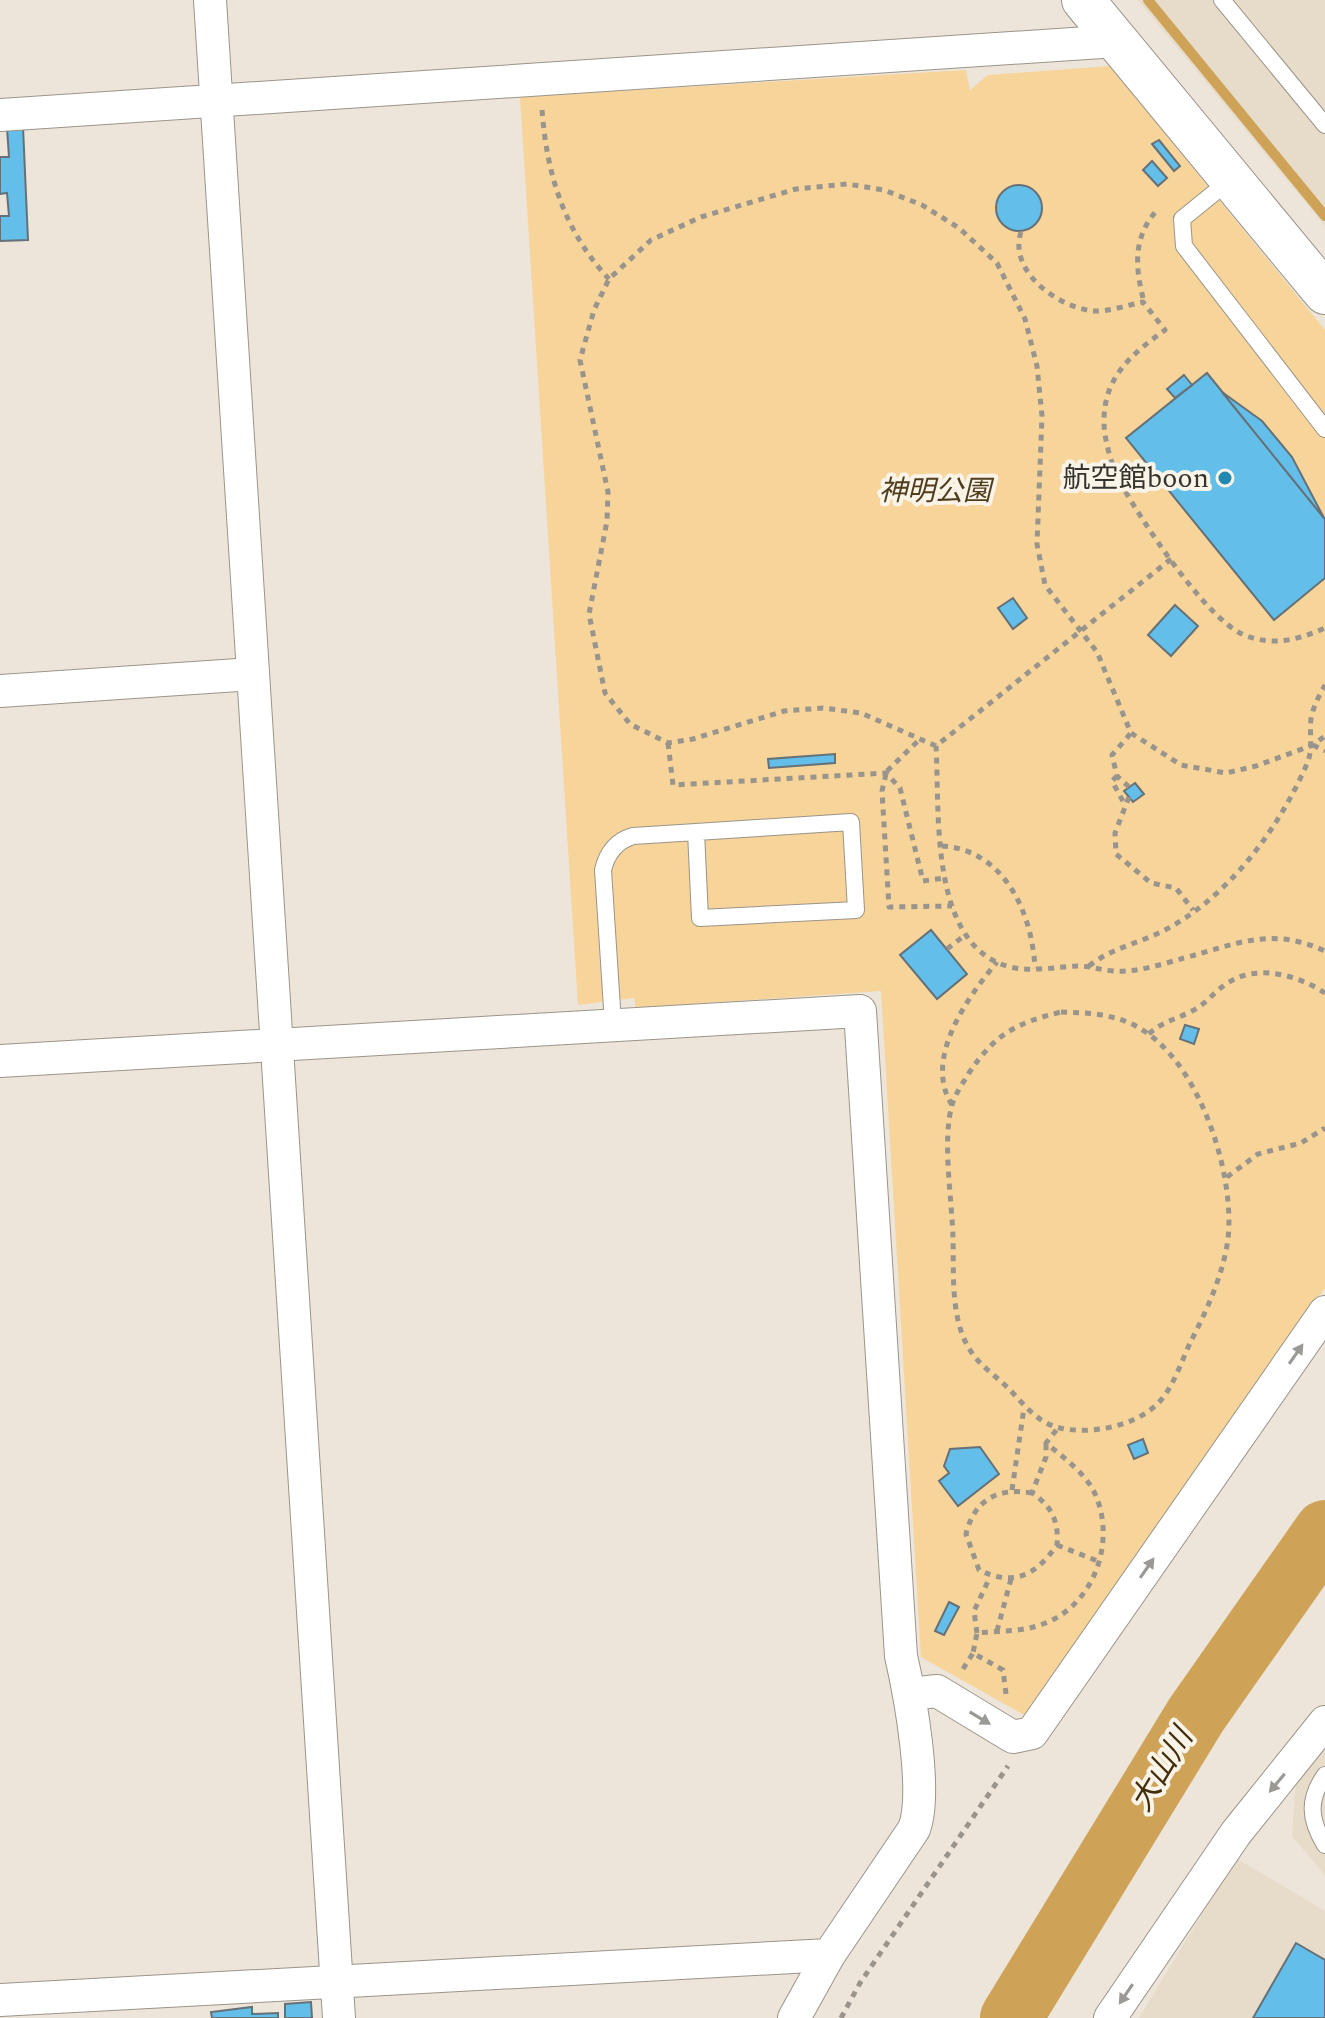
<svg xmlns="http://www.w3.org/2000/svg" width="1325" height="2018" viewBox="0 0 1325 2018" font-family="Spectral,'Noto Sans JP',serif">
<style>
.built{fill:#e7dcc9}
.green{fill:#f6d49a}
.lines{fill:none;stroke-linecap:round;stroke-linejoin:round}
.stream{stroke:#cea358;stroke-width:10}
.river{stroke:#cea358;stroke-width:62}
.building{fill:#63bee9;stroke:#657177;stroke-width:2}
.service-casing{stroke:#9b9489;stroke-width:18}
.minor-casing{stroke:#9b9489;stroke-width:34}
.tertiary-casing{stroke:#9b9489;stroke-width:44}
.path{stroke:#99948c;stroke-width:5;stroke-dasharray:6 6;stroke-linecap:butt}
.service{stroke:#fff;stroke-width:16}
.minor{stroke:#fff;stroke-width:32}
.tertiary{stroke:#fff;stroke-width:42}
.oneway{fill:#9a9996}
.poi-dot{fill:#2289b2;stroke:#faf3e7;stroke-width:3}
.labels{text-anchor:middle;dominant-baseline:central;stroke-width:8;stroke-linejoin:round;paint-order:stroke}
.poi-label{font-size:28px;fill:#35332e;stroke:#faf3e7;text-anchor:end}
.park-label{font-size:28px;font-style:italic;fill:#4f3d1c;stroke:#faf3e7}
.water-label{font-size:30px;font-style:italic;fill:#402e0c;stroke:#faf3e7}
</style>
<rect width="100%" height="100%" fill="#ede5da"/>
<g class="built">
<path d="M1138,0H1325V226Z"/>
<path d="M1325,1738V1875L1292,1836L1296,1778Z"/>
<path d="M1236,1858L1325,1911V2018H1139Z"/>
</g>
<path class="green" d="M1110,66L1325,330V1288L1024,1715L921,1657L881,991L636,1008L634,998L578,1005L520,97L966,70L970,90L988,75Z"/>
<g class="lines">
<path class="stream" d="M1148,0L1325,216"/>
<path class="river" d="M1011,2018L1196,1715L1325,1531"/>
</g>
<g class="building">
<path d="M23,127L28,240L0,241V216H9L7,193L0,194V157H9L7,128Z"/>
<path d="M1159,140L1180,166L1174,171L1152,144Z"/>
<path d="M1152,161L1167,178L1158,186L1143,170Z"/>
<circle cx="1019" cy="208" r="23"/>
<path d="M1207,373L1325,519V578L1274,620L1126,438Z"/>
<path d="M1184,375L1192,385L1175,398L1167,389Z"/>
<path d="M1222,392L1262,421L1292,457L1324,518Z"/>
<path d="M1013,598L1027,618L1013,629L998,608Z"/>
<path d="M1175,605L1198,626L1171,656L1148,635Z"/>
<path d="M835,754V763L769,768L768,759Z"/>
<path d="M1135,783L1144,794L1133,802L1124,791Z"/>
<path d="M931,930L967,974L937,999L900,955Z"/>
<path d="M1185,1025L1199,1029L1194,1044L1180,1039Z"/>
<path d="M1143,1439L1148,1453L1134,1459L1128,1445Z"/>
<path d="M980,1447L999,1474L958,1506L939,1481L949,1473L944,1466L950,1449Z"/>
<path d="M949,1602L959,1607L944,1635L935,1631Z"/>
<path d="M1296,1943L1325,1960V2018H1253Z"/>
<path d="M311,2002L312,2018H285V2004Z"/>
<path d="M252,2007V2014L278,2013V2018H212L211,2012Z"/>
</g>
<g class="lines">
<g class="service-casing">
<g id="service">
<path d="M1222,0L1325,125"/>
<path d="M1230,180L1182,219L1184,246L1325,429"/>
<path d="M613,1023L603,870C607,853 616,841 633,836L696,832L851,822L856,910L700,918L696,832"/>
<path d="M1325,1775C1308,1799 1309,1819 1325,1845"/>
</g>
</g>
<g class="minor-casing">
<g id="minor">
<path d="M210,0L339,2018"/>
<path d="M0,115L1117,41"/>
<path d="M0,691L253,674"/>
<path d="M0,1061L860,1011L901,1656C910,1695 928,1793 914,1829L829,1955L794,2018"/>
<path d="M910,1694L937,1691L1013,1737L1032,1733L1325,1312"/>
<path d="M0,2000L829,1955"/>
<path d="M1110,2018L1236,1833L1325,1722"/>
</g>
</g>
<g class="tertiary-casing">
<path id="tertiary" d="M1083,0L1325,293"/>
</g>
<g class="path">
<path d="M542,110C547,175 564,231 609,279"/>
<path d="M1021,232C1008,271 1057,307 1093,311C1108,312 1128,305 1143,302L1165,330C1132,354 1103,377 1104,423C1104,438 1112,468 1120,482C1141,520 1204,616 1242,634C1271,647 1298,640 1325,628"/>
<path d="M1143,298C1135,266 1133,236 1158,209"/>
<path d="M1171,559L936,746C940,811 928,946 1010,967C1031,972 1056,967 1077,966C1090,966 1100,970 1113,971C1135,973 1163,964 1184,958C1237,944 1271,926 1325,951"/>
<path d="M668,743L673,785L886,773L900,788L923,881L944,878"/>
<path d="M1313,745L1325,751"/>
<path d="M936,746L861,713L823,708L784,711L693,739L668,743L630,724L605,693L589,614L607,521L608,492L580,360L594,310L609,279L651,240L701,217L796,189L847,184L884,190L922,205L959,228L997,263L1025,319L1037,366L1042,416L1037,544L1045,585L1097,652L1131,733L1181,765L1226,773L1256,766L1313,745L1325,736"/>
<path d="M887,771L920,739"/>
<path d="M886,774L882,791L889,907L952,906"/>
<path d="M1117,776L1112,781L1125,805"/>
<path d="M1129,787L1117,776L1112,755L1131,733"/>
<path d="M1129,797L1115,833L1116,854L1151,883L1176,888L1193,910"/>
<path d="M942,846C1004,850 1032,912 1035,968"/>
<path d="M947,949L965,935"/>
<path d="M1089,966C1111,948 1140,943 1165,930C1228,897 1278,830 1306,766C1314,749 1309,736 1311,719C1313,707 1319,696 1325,685"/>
<path d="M1061,1012C1092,1013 1121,1014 1147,1033C1202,1071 1235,1176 1228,1239C1223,1275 1207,1310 1191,1341C1182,1360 1174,1385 1161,1400C1139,1426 1091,1435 1060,1428C1037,1423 1023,1403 1008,1388C995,1375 979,1365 970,1350C950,1319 954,1273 953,1238C952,1199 942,1141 952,1105C955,1094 963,1083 969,1073C995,1034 1016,1023 1061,1012Z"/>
<path d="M1149,1034C1161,1022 1177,1019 1192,1011C1206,1004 1214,992 1226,984C1257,963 1297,975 1325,993"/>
<path d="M952,1105C923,1059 967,998 997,962"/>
<path d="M1227,1177L1258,1154L1301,1143L1325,1128"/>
<path d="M1012,1490L1024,1408"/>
<path d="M1032,1493C998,1487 974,1500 966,1534L979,1570C1014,1587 1036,1575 1057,1545C1059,1522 1052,1506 1032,1493L1046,1457V1444"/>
<path d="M1057,1545L1100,1562"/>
<path d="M997,1631L1011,1579"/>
<path d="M977,1633L974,1611L989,1579"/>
<path d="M963,1669L973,1653"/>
<path d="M1006,1694L1003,1670L973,1653L977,1633C999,1631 1022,1632 1043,1624C1093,1606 1116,1544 1096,1496C1087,1474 1064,1458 1046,1443L1058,1428"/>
<path d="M841,2018L860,1983L1008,1766"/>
</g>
<use href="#service" class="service"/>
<use href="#minor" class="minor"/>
<use href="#tertiary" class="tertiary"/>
</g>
<defs><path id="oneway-solid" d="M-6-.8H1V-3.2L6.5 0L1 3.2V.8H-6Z" transform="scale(2)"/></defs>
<g class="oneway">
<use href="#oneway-solid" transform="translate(1296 1354) rotate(-55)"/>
<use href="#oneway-solid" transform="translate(1147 1568) rotate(-55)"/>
<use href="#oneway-solid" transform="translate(980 1718) rotate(31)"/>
<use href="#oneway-solid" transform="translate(1277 1783) rotate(130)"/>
<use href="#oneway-solid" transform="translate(1126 1994) rotate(124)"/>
</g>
<circle class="poi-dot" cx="1225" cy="478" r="8"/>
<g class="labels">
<g class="poi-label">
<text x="1209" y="478">航空館boon</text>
</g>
<g class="park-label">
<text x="935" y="491">神明公園</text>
</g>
<g class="water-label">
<text transform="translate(1162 1770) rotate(-59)">大山川</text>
</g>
</g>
</svg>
